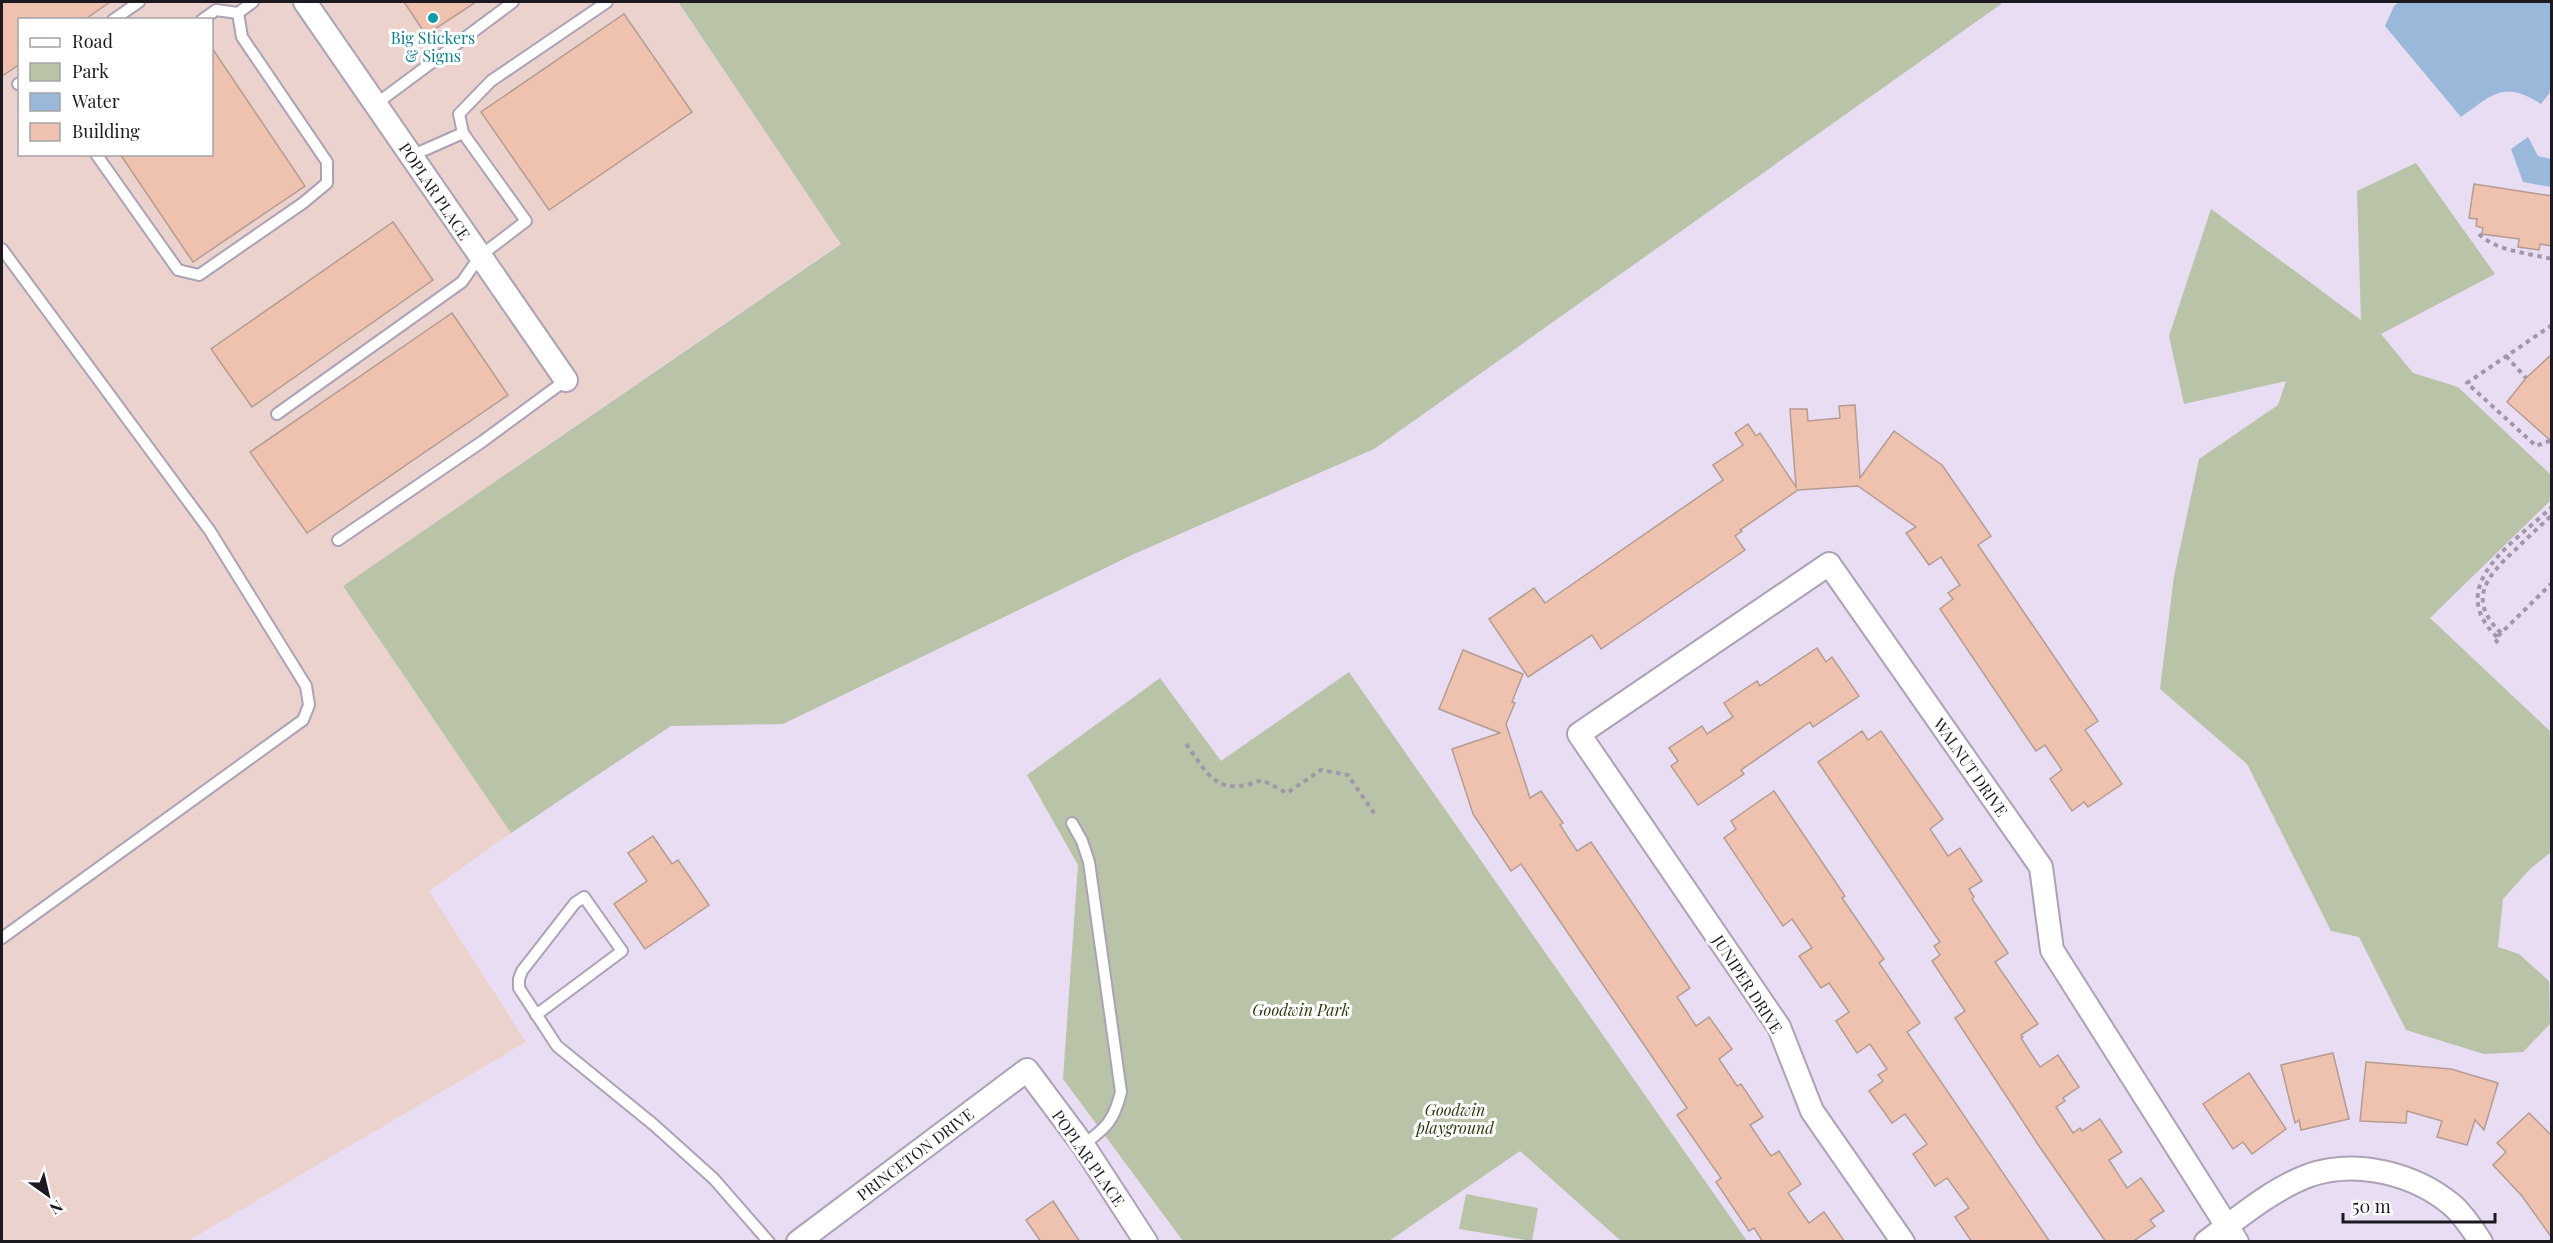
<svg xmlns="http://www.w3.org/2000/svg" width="2553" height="1243" viewBox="0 0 2553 1243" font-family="'Playfair Display',serif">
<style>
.industrial{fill:#ecd2cd;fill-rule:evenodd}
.green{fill:#b8c3a8}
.water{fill:#9ab8d9}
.building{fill:#efc2af;stroke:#b49c92;stroke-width:1.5}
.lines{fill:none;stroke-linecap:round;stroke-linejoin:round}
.lane-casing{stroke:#aca2b7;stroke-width:14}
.street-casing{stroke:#aca2b7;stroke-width:26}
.path{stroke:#a097a8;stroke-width:4;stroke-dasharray:4.5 4.5;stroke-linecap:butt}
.lane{stroke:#fff;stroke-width:10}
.street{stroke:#fff;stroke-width:22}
.culture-dot{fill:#0f9aa8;stroke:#fff;stroke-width:2}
.labels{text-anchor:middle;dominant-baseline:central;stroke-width:6;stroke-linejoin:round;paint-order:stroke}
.culture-label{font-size:16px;fill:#0d838f;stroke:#fff}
.street-label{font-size:16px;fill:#1d1921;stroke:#fff}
.park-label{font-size:16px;font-style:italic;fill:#2a3809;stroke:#fff}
</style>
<rect width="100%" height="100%" fill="#e8ddf3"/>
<path class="industrial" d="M2,2H677L841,243L343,586L511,833L429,891L526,1042L188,1241H2ZM20,20H212V154H20Z"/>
<g class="green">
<path d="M678,2H2004L1374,449L1134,554L783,724L671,726L511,833L343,586L841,244Z"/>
<path d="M2416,163L2495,274L2381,334L2413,373L2458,387L2551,475V500L2430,618L2551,732V852L2530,869L2503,899L2498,947L2519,954L2549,981L2550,1024L2523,1052L2484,1054L2406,1030L2359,937L2331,931L2247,764L2160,689L2174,576L2199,459L2278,405L2286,381L2184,404L2169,336L2211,209L2361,320L2357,191Z"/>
<path d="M1349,672L1747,1241H1621L1520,1151L1389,1241H1183L1063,1079L1078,865L1027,775L1160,678L1221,761Z"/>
<path d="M1466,1194L1538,1208L1532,1241L1459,1229Z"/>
</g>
<g class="water">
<path d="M2399,2H2551V91L2541,104C2504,80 2493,94 2461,117L2385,26L2394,6Z"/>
<path d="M2528,137L2538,156L2551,159V187L2523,182L2511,149Z"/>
</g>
<g class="building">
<path d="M2,2H110L84,20H20V64L2,76Z"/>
<path d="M404,2H476L426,35Z"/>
<path d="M624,14L692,112L549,210L481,112Z"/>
<path d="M212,48L305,186L193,262L120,154H212Z"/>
<path d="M2474,184L2552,196V246L2540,244L2539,250L2518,247L2519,239L2482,234L2483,228L2476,226L2477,219L2469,218Z"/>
<path d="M393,222L433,280L252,407L211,349Z"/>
<path d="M452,313L508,395L307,533L250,452Z"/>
<path d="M2552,354V442L2507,402L2526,378Z"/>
<path d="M1855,405L1860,478L1894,431L1942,465L1991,536L1978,545L2098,721L2085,730L2122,784L2088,807L2084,802L2072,811L2050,779L2062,770L2045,745L2036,751L1940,609L1953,599L1948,593L1960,585L1941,557L1929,565L1906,533L1916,527L1858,486L1798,490L1740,530L1742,531L1735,536L1745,550L1690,588L1601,649L1592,635L1528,677L1489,619L1534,588L1545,603L1723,480L1713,465L1743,445L1735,433L1748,424L1756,436L1760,433L1796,487L1790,409H1807L1808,421L1840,418L1839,406Z"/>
<path d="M1817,648L1826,662L1832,657L1859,696L1813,727L1810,722L1741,770L1744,774L1698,805L1671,766L1678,761L1669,748L1702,726L1707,734L1733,717L1724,703L1757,681L1760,686Z"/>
<path d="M1463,650L1523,674L1512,702L1515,703L1506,724L1530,798L1541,791L1563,823L1560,825L1577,851L1591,842L1690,988L1677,997L1696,1026L1709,1017L1732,1049L1719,1059L1737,1086L1741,1084L1763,1117L1750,1125L1771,1156L1779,1151L1801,1184L1788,1193L1809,1223L1824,1212L1845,1242H1763L1754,1228L1749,1231L1716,1182L1721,1178L1677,1115L1687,1108L1521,864L1511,871L1473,814L1452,749L1500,733L1439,709Z"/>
<path d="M1862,731L1868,740L1881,731L1943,819L1930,829L1948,856L1960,848L1982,881L1969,889L1974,897L1972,899L2008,953L1995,962L2038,1024L2021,1035L2023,1037L2021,1038L2040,1067L2058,1055L2079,1087L2063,1098L2065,1101L2056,1107L2073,1133L2080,1128L2082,1131L2100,1119L2122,1152L2109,1160L2127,1188L2141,1178L2164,1211L2150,1220L2155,1226L2132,1242H2106L2039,1146L1955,1018L1965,1011L1932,961L1940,955L1934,946L1940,942L1818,762Z"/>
<path d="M1774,791L1845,896L1842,898L1884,959L1879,963L1920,1023L1907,1032L2050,1242H1972L1955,1217L1969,1208L1947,1178L1935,1186L1913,1154L1927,1144L1905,1114L1892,1123L1869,1091L1883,1081L1878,1075L1887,1069L1870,1044L1857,1053L1836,1021L1849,1012L1829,983L1821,988L1799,956L1812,948L1792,919L1783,926L1724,838L1736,829L1731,821Z"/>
<path d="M653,836L672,864L678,860L709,905L645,949L614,904L647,881L628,853Z"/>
<path d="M2333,1053L2349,1119L2301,1130L2299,1120L2295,1123L2281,1065Z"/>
<path d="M2366,1062L2451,1069L2498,1083L2484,1130L2475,1120L2467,1145L2437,1137L2442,1121L2407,1111L2406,1123L2360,1121Z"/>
<path d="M2249,1073L2286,1129L2252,1154L2243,1142L2233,1149L2203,1104Z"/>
<path d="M2529,1113L2552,1136V1238L2522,1196L2493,1165L2506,1152L2497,1143Z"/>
<path d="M1053,1201L1080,1242H1041L1026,1220Z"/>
</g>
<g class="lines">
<g class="lane-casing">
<g id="lane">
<path d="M113,20L139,2"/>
<path d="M202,20L216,10L238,13L253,2"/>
<path d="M18,84L20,83"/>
<path d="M376,104L513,2"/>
<path d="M463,133L459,114L491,81L607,2"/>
<path d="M96,154L178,270L199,275L303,203L327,183V162L242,37L238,13"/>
<path d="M2,249L210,531L306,686L309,705L303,720L2,938"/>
<path d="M277,414L462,282L480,256L526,221L463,133L411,156"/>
<path d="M338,540L483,441L566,380"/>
<path d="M1072,823L1082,841L1089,862L1121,1092C1114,1121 1106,1128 1083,1145"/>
<path d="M536,1015L622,951L584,897L575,903L522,971L519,979V988L557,1046L654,1125L714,1179L769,1242"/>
</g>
</g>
<g class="street-casing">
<g id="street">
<path d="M305,2L566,380"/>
<path d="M798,1242L1027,1070L1083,1145L1146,1242"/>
<path d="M1903,1242L1812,1111L1779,1027L1579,734L1829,564L2041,867L2052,950L2237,1242"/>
<path d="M2206,1242C2238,1218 2272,1189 2310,1175C2357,1159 2415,1174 2452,1205C2463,1214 2473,1230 2481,1242"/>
</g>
</g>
<g class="path">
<path d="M2479,234C2496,251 2528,253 2552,259"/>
<path d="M2552,325L2467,383L2536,446L2552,440"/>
<path d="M2506,356L2526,378"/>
<path d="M2501,633C2467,600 2486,577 2514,551C2526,539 2539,527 2552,515"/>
<path d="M2497,637C2443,585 2515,542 2552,507"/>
<path d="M2498,643L2495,639L2552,583"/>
<path d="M1186,744C1211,778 1217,797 1262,780L1287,793L1321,770L1348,775L1376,816"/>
</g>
<use href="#lane" class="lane"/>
<use href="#street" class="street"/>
</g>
<circle class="culture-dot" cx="433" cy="18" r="6"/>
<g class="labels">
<g class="culture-label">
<text x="433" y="37">Big Stickers<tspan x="433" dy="18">&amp; Signs</tspan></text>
</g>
<g class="street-label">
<text transform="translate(435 191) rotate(56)">POPLAR PLACE</text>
<text transform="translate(1971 767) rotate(55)">WALNUT DRIVE</text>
<text transform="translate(1748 984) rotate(57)">JUNIPER DRIVE</text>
<text transform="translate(915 1154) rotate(-37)">PRINCETON DRIVE</text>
<text transform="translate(1089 1158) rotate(55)">POPLAR PLACE</text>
</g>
<g class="park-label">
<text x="1301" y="1009">Goodwin Park</text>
<text x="1455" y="1109">Goodwin<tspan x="1455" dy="18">playground</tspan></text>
</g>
</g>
<rect width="2553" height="1243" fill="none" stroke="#1d1921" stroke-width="6"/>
<rect x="18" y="18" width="195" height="138" fill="#ffffff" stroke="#a5a3a6" stroke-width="1.5"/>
<rect x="30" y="38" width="30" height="9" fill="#ffffff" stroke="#a5a3a6" stroke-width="1.5"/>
<text x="72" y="48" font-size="18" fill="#1d1921">Road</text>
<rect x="30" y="63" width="30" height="18" fill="#b8c3a8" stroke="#a5a3a6" stroke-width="1.5"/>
<text x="72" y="78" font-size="18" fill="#1d1921">Park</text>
<rect x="30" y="93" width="30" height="18" fill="#9ab8d9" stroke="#a5a3a6" stroke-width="1.5"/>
<text x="72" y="108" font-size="18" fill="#1d1921">Water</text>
<rect x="30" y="123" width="30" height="18" fill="#efc2af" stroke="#a5a3a6" stroke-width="1.5"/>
<text x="72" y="138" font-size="18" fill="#1d1921">Building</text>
<g transform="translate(48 1195) rotate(146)" stroke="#ffffff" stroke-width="4.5" paint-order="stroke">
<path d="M0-4.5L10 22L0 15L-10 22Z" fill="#1d1921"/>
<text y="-9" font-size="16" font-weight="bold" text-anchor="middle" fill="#1d1921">N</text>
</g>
<path d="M2343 1213v9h152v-9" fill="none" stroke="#1d1921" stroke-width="3"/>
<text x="2352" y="1213" font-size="18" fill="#1d1921" stroke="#ffffff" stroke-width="4.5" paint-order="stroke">50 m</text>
</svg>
